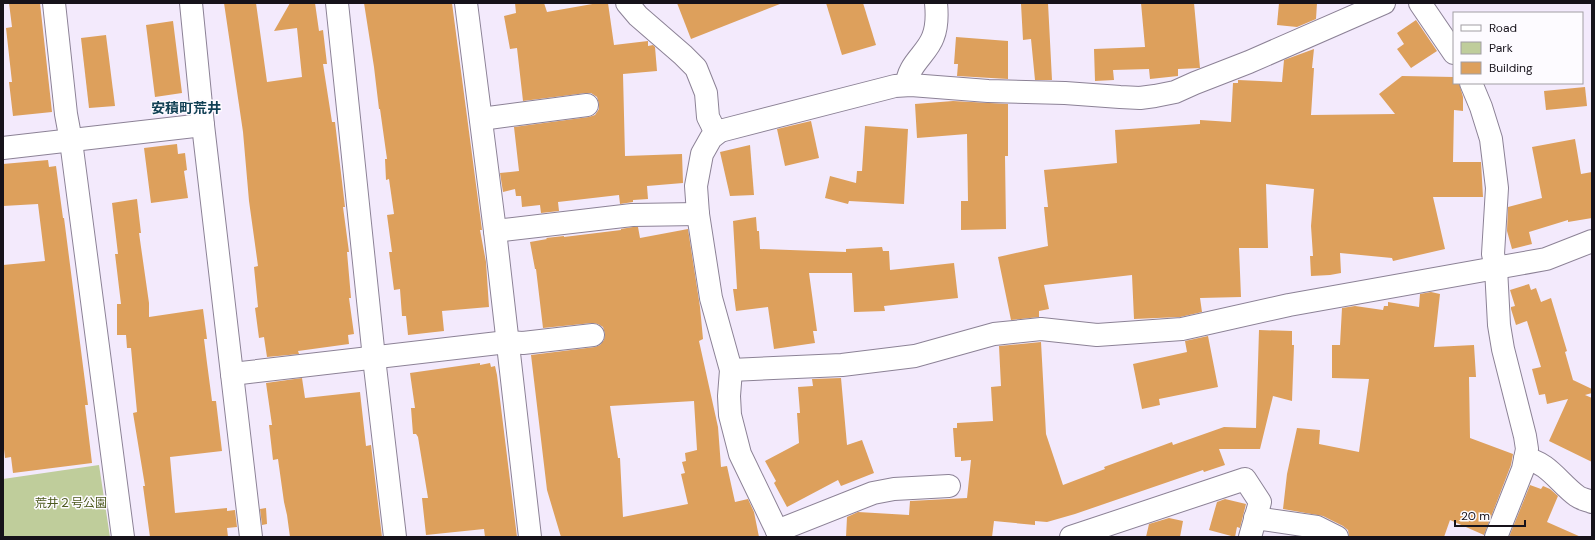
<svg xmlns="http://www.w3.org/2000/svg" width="1595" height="540" viewBox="0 0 1595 540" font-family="'DM Sans','Noto Sans JP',sans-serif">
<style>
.green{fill:#bfcd9b}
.building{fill:#dda05c;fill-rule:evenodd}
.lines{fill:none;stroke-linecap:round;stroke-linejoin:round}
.minor-casing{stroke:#8c8296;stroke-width:24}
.minor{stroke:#fff;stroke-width:22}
.labels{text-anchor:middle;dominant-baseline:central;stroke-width:3;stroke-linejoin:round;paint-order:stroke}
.park-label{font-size:12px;fill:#4c591d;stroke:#fdfbff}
.quarter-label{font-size:14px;font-weight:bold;fill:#114054;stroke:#fdfbff}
</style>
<rect width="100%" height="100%" fill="#f3eafc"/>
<path class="green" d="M99,465L110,537H3V479Z"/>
<g class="building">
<path d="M9,3H40L52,112L13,116L9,82H12L6,28L12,27Z"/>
<path d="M224,3H256L267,82L302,77L297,28L274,31L290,3H315L319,31L323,30L327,64H323L332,122H335L345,207H343L349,252H347L351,298H349L354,334L348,335L349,344L298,351L299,354L267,357L264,337L259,338L255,308L258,307L254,267L258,266L249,201L243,132Z"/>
<path d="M364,3H452L482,230H480L486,262L489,307L442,311L444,331L408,335L406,316H402L400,289L394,290L389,252H392L387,215L394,214L389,179L386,180L385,159H387L380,109H379L374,67Z"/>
<path d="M515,3H544L547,12L598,3H608L614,45L648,41V46L653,45L655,47L657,71L623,74L625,156L682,154L683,183L647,186L648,199L633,200V202L620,204L619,195L558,202L559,211L541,213L540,205L522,207L521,196H516L515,189L503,192L500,173L519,171L514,127L589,117L595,115L599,109V104L597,97L591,93H586L523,101L517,48L510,49L504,16L516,13Z"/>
<path d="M677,3H780V4L691,39Z"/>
<path d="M826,3H863L876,45L842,55Z"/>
<path d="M1048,3L1052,80H1035L1031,39L1023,40L1021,4Z"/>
<path d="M1141,3H1194L1200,68L1178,69V76L1150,79L1149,69L1113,70L1114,80L1095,81L1094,49L1145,47Z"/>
<path d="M1279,3H1317L1316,19L1297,27L1277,25Z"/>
<path d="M1416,20L1437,51L1411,68L1397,49L1404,44L1397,33Z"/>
<path d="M173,21L182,93L155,97L146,25Z"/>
<path d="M106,35L115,106L89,108L81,38Z"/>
<path d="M956,37L1008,41V79L957,76L958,64H954Z"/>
<path d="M1314,49L1312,68H1314L1311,115L1395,114L1379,94L1402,76L1454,77V83H1459L1463,97V111L1454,110L1453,162H1481L1483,197H1433L1445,249L1393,261L1392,258L1340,253L1341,273L1330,275L1311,276L1310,256H1313L1311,226L1314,189L1266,184L1268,248H1239L1241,297L1200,298L1202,312L1180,317L1134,319L1132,275L1044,285L1049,309L1039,311V317L1011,320L998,257L1048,246L1044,207H1048L1044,170L1117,163L1115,130L1200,124V120L1231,122L1233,83H1238V80L1282,82L1284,60Z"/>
<path d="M1585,87L1587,106L1546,110L1544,91Z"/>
<path d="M953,101L1008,104V156H1005L1006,229L961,230V201H968L967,134L917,138L915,104Z"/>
<path d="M811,121L819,158L785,166L777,129Z"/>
<path d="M865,126L908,129L904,204L849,201L848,204L825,198L830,176L856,183L857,171H862Z"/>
<path d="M1575,139L1581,174L1592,172V218L1568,222V220L1529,232L1532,244L1512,249L1507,231L1508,207L1542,198L1532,147Z"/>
<path d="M177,144L178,154L185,153L187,170L184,171L188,198L151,203L144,148Z"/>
<path d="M750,145L754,195L730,196L720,152Z"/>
<path d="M48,160L49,167L56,166L63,218H64L88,405H85L92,463L13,473L11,457L5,458L3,440V265L45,261L38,204L3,206V164Z"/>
<path d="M137,199L141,233H139L149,303V317L203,309L207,339H204L207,363L212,401H216L222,451L170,457L175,513L227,508V511L235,510L237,527L227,528L228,537H150L143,486H145L133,413L137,412L131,348H127L126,335H117V304H121L115,254H118L112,203Z"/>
<path d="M756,217L757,231H759L760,249L846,252V249L882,247L883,251H889L890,270L954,263L958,298L884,306L885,311L854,312L852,273H809L817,331H813L815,343L774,349L768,307L736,311L733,289H737L733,221Z"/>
<path d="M633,227H638L640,238L688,229L700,307L703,339L699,341L718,427L721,467L727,466L735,502L748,499L754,512L759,537H561L547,490L531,355L595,347L600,345L604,340L605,334L603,327L598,324L592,323L543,328L536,269H535L530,242L547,239L546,238L564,236V237L621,230V229ZM694,401L697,450L685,453L686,461L682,462L685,473L681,474L688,504L623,517L620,458H618L610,406Z"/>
<path d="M1529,284L1531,290L1536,288L1541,302L1551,298L1567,351L1565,352L1573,380L1592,389V393L1585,395L1592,398V462L1549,441L1568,399L1547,404L1545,394L1539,395L1532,369L1541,367L1527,321L1516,325L1511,309V307L1515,306L1510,290Z"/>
<path d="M1431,292L1440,294L1434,347L1474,345L1476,377H1469L1470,438L1513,454L1511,465L1484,535L1450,520L1444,537H1349L1348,530L1343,526L1323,516L1283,509L1287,474L1297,428L1320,430L1319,444L1359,452L1369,379L1332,378V345H1340L1342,308L1355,306L1383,310L1384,306H1388V302L1419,307L1420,294Z"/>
<path d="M1259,330L1292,331V345H1294L1292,401L1273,396L1260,449H1219L1225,465L1204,472L1203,470L1075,514L1047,522L1035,521V525L994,521L992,537H846L847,517L858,512L909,515L910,501L967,498L971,460L961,461V457H955L953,428H957V423L993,421L991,387L1001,386L999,346L1041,342L1046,434L1063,485L1105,469L1104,467L1172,442L1173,445L1224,427L1256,428Z"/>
<path d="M1208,336L1218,387L1159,399L1160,405L1142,409L1133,364L1187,352L1185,341Z"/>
<path d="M480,363V365L490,363L491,367L495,366L497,375L517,537H485L484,529L426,535L422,498H428L418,437L416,434H413L411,408H415L410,373Z"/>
<path d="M302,378L305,398L360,392L366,446L371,445L382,537H290L287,515L284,502L278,459L273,460L269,425H272L266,383Z"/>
<path d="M841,378L847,445L862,440L874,473L841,486L838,480L787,507L774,483L776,481L765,461L799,443L797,413H800L798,387L813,386L812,379Z"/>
<path d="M1530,485L1541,489L1543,486L1550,489L1558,496L1547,522L1581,537H1509Z"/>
<path d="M1225,499L1246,504L1240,528L1237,527L1235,537L1209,530L1217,502Z"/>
<path d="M266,508L267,524L262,525L260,509Z"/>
<path d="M1169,518L1183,521L1180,537H1146L1149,524Z"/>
</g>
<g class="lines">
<g class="minor-casing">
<g id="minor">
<path d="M54,3L66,114L71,141L123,537"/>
<path d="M191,3L203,125L251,537"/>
<path d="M337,3L374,358L395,537"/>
<path d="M466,3L495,231L530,537"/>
<path d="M627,3L638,16L683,55L696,68L706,93L708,117L713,127L720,131"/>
<path d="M1420,3L1454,53"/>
<path d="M1471,83L1481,107L1491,139L1497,188L1493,254L1496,268L1499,325L1503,349L1525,436L1527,449L1523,469L1496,537"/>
<path d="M907,85C907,65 927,54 933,37C937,27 937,13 936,3"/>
<path d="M481,119L587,105"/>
<path d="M3,148L203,125"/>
<path d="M495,231L632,215L698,214"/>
<path d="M731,370L842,365L915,356L994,334L1041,329L1097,335L1182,329L1289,305L1546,259L1592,241"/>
<path d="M232,374L507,342L523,343L593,335"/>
<path d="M1525,459C1547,461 1560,484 1577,496C1581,499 1587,500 1592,502"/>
<path d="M1255,518L1317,527L1337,537"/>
<path d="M777,531L873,493L894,489L949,486"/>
<path d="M780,537L740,454L730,415L729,396L731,370L711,298L698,214L696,186L702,154L711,138L720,131L895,86L911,85L988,91L1065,93L1120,97L1140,98L1155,96L1175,92L1195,83L1249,62L1384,3"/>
<path d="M1071,537L1245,479L1260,502L1250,537"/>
</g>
</g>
<use href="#minor" class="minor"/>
</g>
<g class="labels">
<g class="park-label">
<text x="71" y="503">荒井２号公園</text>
</g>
<g class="quarter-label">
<text x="186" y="108">安積町荒井</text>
</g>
</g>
<rect width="1595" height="540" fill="none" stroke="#16121a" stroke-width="8"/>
<rect x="1453" y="12" width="130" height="72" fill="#fdfbff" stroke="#a19ea3"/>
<rect x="1461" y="25" width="20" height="6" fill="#ffffff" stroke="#a19ea3"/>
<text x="1489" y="32" font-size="12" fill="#16121a">Road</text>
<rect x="1461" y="42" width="20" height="12" fill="#bfcd9b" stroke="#a19ea3"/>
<text x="1489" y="52" font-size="12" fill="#16121a">Park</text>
<rect x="1461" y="62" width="20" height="12" fill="#dda05c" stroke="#a19ea3"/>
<text x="1489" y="72" font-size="12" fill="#16121a">Building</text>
<path d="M1455 520v6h70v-6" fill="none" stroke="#16121a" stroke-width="2"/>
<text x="1461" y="520" font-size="12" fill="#16121a" stroke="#fdfbff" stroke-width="3" paint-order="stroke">20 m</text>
</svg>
